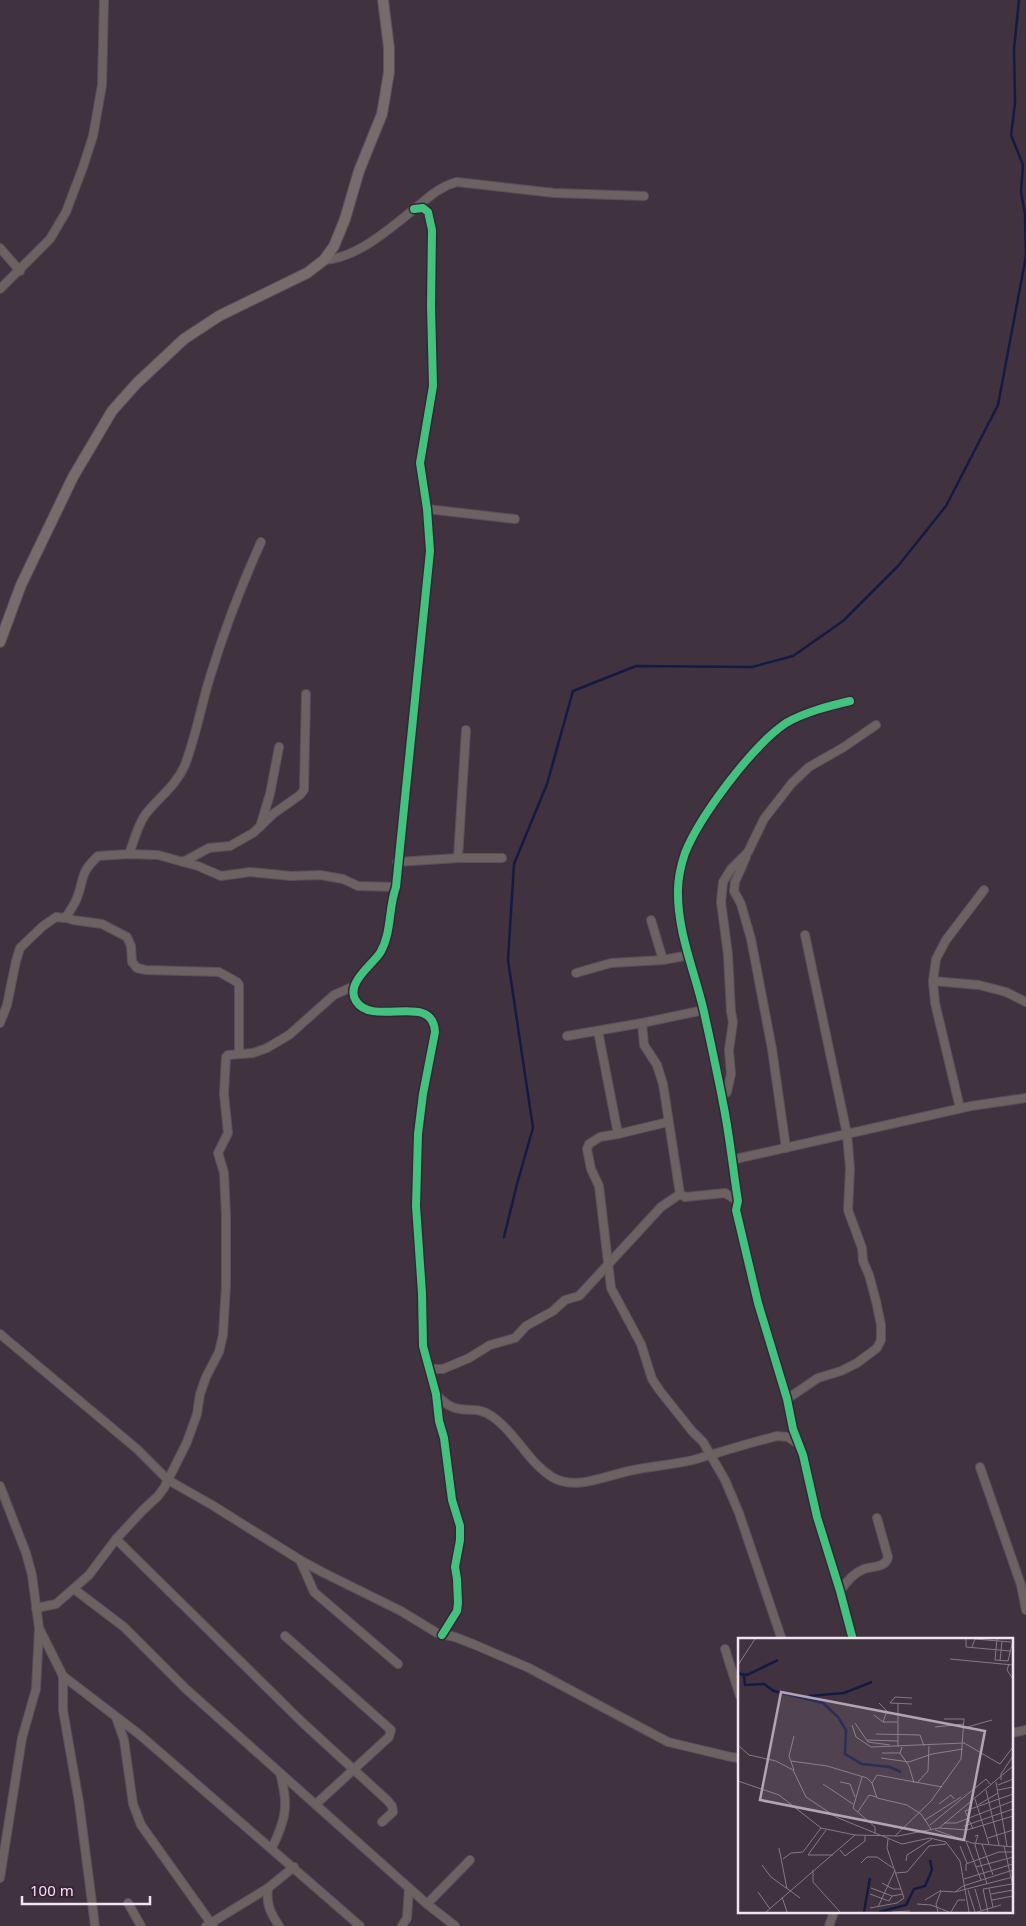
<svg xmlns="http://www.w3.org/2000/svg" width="1026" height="1926" viewBox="0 0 1026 1926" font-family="'Noto Sans',sans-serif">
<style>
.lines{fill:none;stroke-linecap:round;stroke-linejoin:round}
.stream{stroke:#131b45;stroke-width:2.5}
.street-casing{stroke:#5c4f5b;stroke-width:10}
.secondary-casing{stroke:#5c4f5b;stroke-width:12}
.street{stroke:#6c6262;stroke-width:8}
.secondary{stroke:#776b6b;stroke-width:10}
.cycleway-casing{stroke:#3b2239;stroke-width:11}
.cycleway{stroke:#40c37c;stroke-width:8}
.inset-river{fill:none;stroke:#131b45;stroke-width:2.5}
.inset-road{fill:none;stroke:#887886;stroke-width:1}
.view{fill:#b4a4b3;fill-opacity:0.15;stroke:#b4a4b3;stroke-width:2.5}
.inset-edge{fill:none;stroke:#f3e2f1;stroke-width:2.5}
</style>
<rect width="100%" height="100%" fill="#40323f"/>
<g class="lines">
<path class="stream" d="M504,1237L517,1184L533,1128L508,960L514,864L547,784L573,691L636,666L752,667L793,656L843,621L898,566L946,506L998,405L1026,256L1025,214L1021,192L1023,165L1011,135L1015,103L1014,49L1019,0"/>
<g class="street-casing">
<g id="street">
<path d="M414,209L423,208L428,212L432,230L431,306L433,386L420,463L427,509L430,551L396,887C388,909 392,933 380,953C371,966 345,984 356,1001C373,1028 433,991 435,1032L423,1094L418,1134L416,1206L422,1293L423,1346L436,1394L439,1421L444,1438L452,1500L460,1526V1540L455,1567L457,1579L458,1603L457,1611L442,1635"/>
<path d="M0,248L20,271"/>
<path d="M324,260C358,258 392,227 418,206C430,196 441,186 457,182L554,193L644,196"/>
<path d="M0,289L50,239L66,212L83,167L93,136L102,85L104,0"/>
<path d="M427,509L515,519"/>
<path d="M850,701C829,706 805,712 786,723C752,746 700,816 685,853C681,865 678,878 678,890C677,932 695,972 704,1012C711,1044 718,1076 724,1108C730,1139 733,1170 738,1201L736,1210L758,1303L787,1399L793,1429L803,1455L817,1517L840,1591L853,1640"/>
<path d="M260,827L270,794L279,747"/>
<path d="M129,854C134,841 137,827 145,815C158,798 176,786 185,765C196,736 201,706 210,677C224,631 241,586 261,542"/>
<path d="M746,857L735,882L734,891L741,904L751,939L772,1049L786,1148"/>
<path d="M458,858L466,730"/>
<path d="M183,862L209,848L230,846L253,833L273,814L300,795L304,790L306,694"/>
<path d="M397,862L458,858H502"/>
<path d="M65,917L73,920L102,924L127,937L131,946L132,962L137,968L146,970L219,972L237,982L239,985V1054"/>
<path d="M651,920L663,960"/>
<path d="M576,973L611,963L663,960L689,955"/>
<path d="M933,981L979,985L1006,992L1026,1002"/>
<path d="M0,1023L7,1005L16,961L20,948L43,926L56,917L64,918L67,916C70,910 75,904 77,898C85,877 79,874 98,856L129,854L158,855L198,866L221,876L250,872L291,876L320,875L343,879L358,886L396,887"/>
<path d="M642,1023L644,1045L657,1065L663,1084L680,1194L685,1197L725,1193L738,1201"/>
<path d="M598,1031L618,1134L600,1137L589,1144L587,1149L591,1169L599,1186L611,1288L641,1344L652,1379L660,1391L692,1431L703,1442L725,1480L739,1513L782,1640"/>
<path d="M567,1036L642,1023L704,1010"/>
<path d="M722,1096L727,1092L731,1074L729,1050L733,1022L731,1012L728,955L721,902L723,882L731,869L748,852L764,819L792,783L809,767L844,747L876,725"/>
<path d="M960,1108L935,1003L933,981L936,959L946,940L984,890"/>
<path d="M618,1134L668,1122"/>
<path d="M731,1160L971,1106L1026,1098"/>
<path d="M0,1334L137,1449L168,1480L212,1505L300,1560L324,1573L401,1611L437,1633L455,1637L473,1644L529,1668L668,1742L731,1757L740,1758"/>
<path d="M428,1367L433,1369H443L469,1358L490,1345L515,1338L526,1326L553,1311L565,1300L579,1296L661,1207L680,1194"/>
<path d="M436,1394C459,1421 472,1401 493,1417C516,1433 528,1462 552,1477C575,1491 605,1476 629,1471C650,1466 672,1465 693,1460C721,1452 749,1443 777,1436L788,1437L798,1444"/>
<path d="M787,1399L818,1378L841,1371L857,1363L877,1348L881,1340V1325L876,1301L869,1275L863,1261L862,1248L848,1210L850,1169L847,1134L805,935"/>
<path d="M980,1467L1021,1585L1026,1610"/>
<path d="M0,1486L26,1553L32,1575L39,1628L63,1676V1710L79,1802L95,1926"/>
<path d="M116,1539L303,1723L388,1801L392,1806L393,1812L382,1822"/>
<path d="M300,1560L314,1592L398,1664"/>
<path d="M74,1589L124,1627L186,1689L427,1904L455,1926"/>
<path d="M840,1591C846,1582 854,1573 864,1569C872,1566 886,1568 888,1557L877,1518"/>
<path d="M36,1608L56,1604L89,1575L116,1539L143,1510L158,1496L164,1488L187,1442L197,1414L200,1394L206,1377L219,1352L223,1335L226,1285V1215L224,1173L218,1153L228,1133L224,1094L226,1057L228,1055L253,1053L267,1048L289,1035L334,995L354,986"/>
<path d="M285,1636L391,1730L389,1737L316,1804"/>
<path d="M725,1649L740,1696"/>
<path d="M63,1676L140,1735L360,1926"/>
<path d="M116,1717L124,1740L133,1804L141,1825L213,1926"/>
<path d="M1012,1733L1026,1730"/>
<path d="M272,1848C286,1819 289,1805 280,1773"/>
<path d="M0,1878L22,1738L36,1689L39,1630"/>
<path d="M268,1888C266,1904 270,1912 279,1926"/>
<path d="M128,1903L141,1926"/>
<path d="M427,1904L470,1860"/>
<path d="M206,1926L268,1888L294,1867"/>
<path d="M402,1926L407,1918L409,1888"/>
<path d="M829,1926L834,1912"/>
</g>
</g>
<g class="secondary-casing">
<path id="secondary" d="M0,642L21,585L73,477L112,411L136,384L184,339L219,316L307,273L324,260L334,246L345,219L359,171L382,114L389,72V48L383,0"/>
</g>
<use href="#street" class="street"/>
<use href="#secondary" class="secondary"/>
<g class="cycleway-casing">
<g id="cycleway">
<path d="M414,209L423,208L428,212L432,230L431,306L433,386L420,463L427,509L430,551L396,887C388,909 392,933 380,953C371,966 345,984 356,1001C373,1028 433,991 435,1032L423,1094L418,1134L416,1206L422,1293L423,1346L436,1394L439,1421L444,1438L452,1500L460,1526V1540L455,1567L457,1579L458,1603L457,1611L442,1635"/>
<path d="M850,701C829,706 805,712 786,723C752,746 700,816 685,853C681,865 678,878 678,890C677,932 695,972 704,1012C711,1044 718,1076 724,1108C730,1139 733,1170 738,1201L736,1210L758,1303L787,1399L793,1429L803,1455L817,1517L840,1591L853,1640"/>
</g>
</g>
<use href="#cycleway" class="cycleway"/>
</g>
<g transform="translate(738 1638)">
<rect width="275" height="275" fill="#40323f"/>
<path class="inset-river" d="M0,34L6,38L7,47L26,46L36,53L85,65L100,79L108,92L107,116L124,126L152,129L163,134M4,36L9,37L40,22M71,58L106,55L134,44M126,274L132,240M141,274L168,267L176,251L187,248L194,232L192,222"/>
<path class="inset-road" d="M228,1V9L272,13M259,1L257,22L270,23L275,2M234,9L237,1L273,4M212,21L275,27M262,23L264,3M271,26L269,32L275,41M0,27L17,1M141,65L149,73L145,84M152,65L157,59L174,60M152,65L174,66M160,65V109M136,77L145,84H159M117,85L130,104L152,107M114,87L118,99L133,109L226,105L262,126L275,109M197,89L226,86M226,90L254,82M138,96L182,97L186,108M56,98L51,118L56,132M129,102L160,103M0,107L11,117L38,123L55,132L68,159L98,179L164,206L192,200L208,204L222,223L231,274M144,115H162L164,109M162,115L171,128L176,145M143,120L171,124L194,116L225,111M53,123L89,128L129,140L134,145L139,137L204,149M124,139L115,170L137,189V196M263,142V136L275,118M0,143L41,157L83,190L117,197L160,198L201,190L229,192L275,178M102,144L112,146L117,159M180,144L190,133L191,108M258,144L269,208M134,145L139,160L169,167L183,176L193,191M85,146L115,166M260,147L275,141M248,152L261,207M260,152L275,149M237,161L251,206M201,166L213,157L216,161M240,167L260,155M227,173L275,156M227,173L235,191M120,174L131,157L139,159M187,182L223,159M206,185H218L275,163M192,187L248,141L253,147M226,188L275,171M201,190L275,128M88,192L70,217H95M197,192L234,205L275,209M157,198L193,163L223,121L226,81H206M237,198L240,197L237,207L249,246M250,200L275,192M228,203L243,242M244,206L255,237M222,208L229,225M266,208L275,248M41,210L49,251M102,212L107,218L127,203V198M45,221L53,215L65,214L83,190M168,223L169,217L194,201M123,225L129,219H139L155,230M24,227L33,239L62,260M238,229L275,219M75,232V244L102,274M228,233V226L261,214H275M158,235L169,234L191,208L208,206M226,241L275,226M144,245L155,251H163M133,250L154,258L165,256M251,250L274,246M237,251L243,272M230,252L237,274M20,254L32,271M217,254L275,239M132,256L151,263L154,258M253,256L275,252M44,259L49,274M187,262L202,253L217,254L225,248L275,232M254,262L275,258M179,266L193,267L211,274M140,269L157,232M132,270L159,265L166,260L149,210L150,201M28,274L117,197M154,274L172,273M200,274L198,266L203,253M213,274L220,262H227M239,274L263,267M250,274L245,251L251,250L255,269"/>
<path class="view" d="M43,54L247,93L226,202L22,162Z"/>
<rect width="275" height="275" class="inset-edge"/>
</g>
<path d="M22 1896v8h128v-8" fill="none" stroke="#f3e2f1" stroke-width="2.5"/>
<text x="30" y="1896" font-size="15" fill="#f3e2f1" stroke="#3b2239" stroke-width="4" paint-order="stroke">100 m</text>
</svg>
